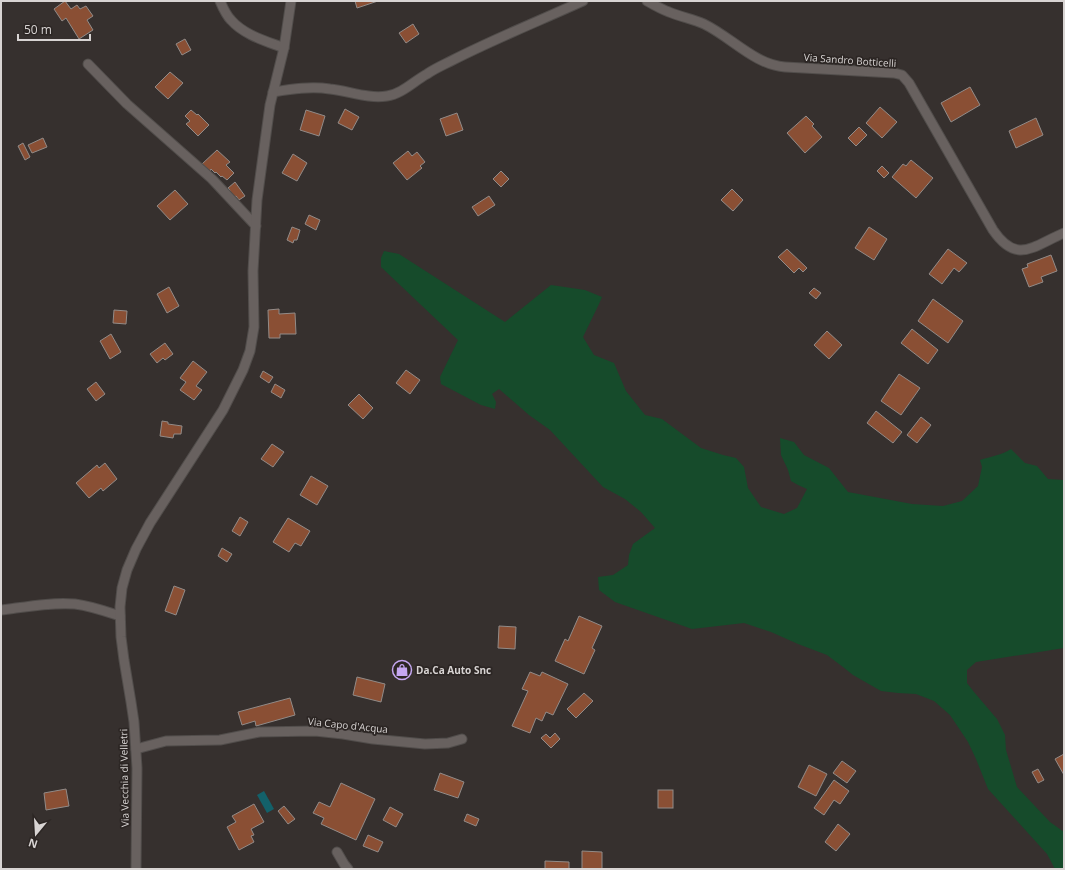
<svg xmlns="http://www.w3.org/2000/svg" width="1065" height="870" viewBox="0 0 1065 870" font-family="'Open Sans',sans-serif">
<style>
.green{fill:#164b2b}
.water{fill:#13616a}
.building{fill:#8a4f34;stroke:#928b88}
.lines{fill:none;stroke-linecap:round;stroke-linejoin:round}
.minor-casing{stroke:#514d4b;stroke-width:11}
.minor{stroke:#68615f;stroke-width:9}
.labels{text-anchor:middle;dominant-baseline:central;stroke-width:3.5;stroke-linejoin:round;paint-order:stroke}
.street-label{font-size:10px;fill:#d8d4d3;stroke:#2c2624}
.poi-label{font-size:10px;font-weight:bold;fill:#d8d4d3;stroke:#2c2624;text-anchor:start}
</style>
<rect width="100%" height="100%" fill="#36302e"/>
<path class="green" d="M384,251L399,254L505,322L551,285L585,290L602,297L599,304L583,337L594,355L614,363L626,391L645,415L662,419L701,448L723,455L736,458L744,467L748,488L761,507L784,514L797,508L807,489L798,485L791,481L788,470L781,455L780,438L794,442L804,455L829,468L848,492L912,504L943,506L962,501L978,486L982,467L980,460C990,457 1004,454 1011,449L1025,463L1037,466L1048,479L1064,480V648L976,662L967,670V683L974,692L997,719L1005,735L1006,750L1017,787L1050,822L1064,832V869H1055L1047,854L988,789L976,759L968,742L950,715L934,701L916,694L898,693L881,691L853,675L843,667L827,655L798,644L771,632L744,623L692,629L615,602L599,590L598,577L613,575L628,565L629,555L633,544L655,528L641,512L625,499L603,487L550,430L529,415L499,389L492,394L496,402L495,409L481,405L441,384L440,377L458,340L381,267V258Z"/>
<path class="water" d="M264,791L274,809L267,813L257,795Z"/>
<g class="building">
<path d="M65,1L71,9L77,5L80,9L86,6L93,16L87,20L93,30L79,39L66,18L62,21L54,9Z"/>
<path d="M355,1H378L357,8Z"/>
<path d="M413,24L419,34L406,43L399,33Z"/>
<path d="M185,39L191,50L182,55L176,44Z"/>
<path d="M170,72L183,83L168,99L155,87Z"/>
<path d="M970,87L980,105L951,122L941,103Z"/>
<path d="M880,107L897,122L882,138L866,123Z"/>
<path d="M345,109L359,117L352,130L338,123Z"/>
<path d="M191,110L197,115L198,114L209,125L198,136L186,124L190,121L185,116Z"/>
<path d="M306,110L325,116L319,136L300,130Z"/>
<path d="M457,113L463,130L446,136L440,119Z"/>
<path d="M806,116L814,124L812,126L822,137L805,153L787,133Z"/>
<path d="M1036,118L1043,135L1016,148L1009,131Z"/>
<path d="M859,127L867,135L856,146L848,138Z"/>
<path d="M43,138L47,147L32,153L28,145Z"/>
<path d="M23,143L30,157L25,160L18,146Z"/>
<path d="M217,150L230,162L226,165L234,173L227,180L222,176L221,177L216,172L215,173L211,169L210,171L202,164Z"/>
<path d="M408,151L412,156L417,152L425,162L420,166L422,168L407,180L393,163Z"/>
<path d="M293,154L307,163L297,181L282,173Z"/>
<path d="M911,160L933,178L916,198L892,177L903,164L906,166Z"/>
<path d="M882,166L889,173L884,178L877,171Z"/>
<path d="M501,171L509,179L501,187L493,179Z"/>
<path d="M235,182L245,196L239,200L236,196L233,198L229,192L230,190L228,188Z"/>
<path d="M732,189L743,200L733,211L721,200Z"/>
<path d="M175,190L188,204L170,220L157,206Z"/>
<path d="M489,196L495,205L478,216L472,207Z"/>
<path d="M309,215L320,220L316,230L305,224Z"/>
<path d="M292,227L300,230L297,240H294L293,243L287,240Z"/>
<path d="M869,227L887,239L874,260L855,248Z"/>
<path d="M787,249L807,268L803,272L799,268L794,273L778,257Z"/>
<path d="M948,249L967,263L959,272L954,268L942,284L929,274Z"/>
<path d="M1051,255L1057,271L1041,277L1043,282L1029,287L1022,269L1028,267L1027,264Z"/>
<path d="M169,287L179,306L167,313L157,294Z"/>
<path d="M814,288L821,293L816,299L809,293Z"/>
<path d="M933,299L963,321L948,343L918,321Z"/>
<path d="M279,309V314L295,313L296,334H280V338H269L268,310Z"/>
<path d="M114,310L127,311L126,324L113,323Z"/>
<path d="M912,329L938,350L928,364L901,343Z"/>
<path d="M827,331L842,345L829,359L814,345Z"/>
<path d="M111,334L121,352L110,359L100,341Z"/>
<path d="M165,343L173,354L165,360L163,358L157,363L150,354Z"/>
<path d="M193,361L207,372L196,386L202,390L194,400L180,390L186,382L180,378Z"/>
<path d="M406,370L420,380L410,394L396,383Z"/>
<path d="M263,371L273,377L269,383L260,377Z"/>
<path d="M899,374L920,388L901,415L881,401Z"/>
<path d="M96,382L105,394L96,401L87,389Z"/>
<path d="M275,384L285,390L281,398L271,392Z"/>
<path d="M359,394L373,408L363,419L348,405Z"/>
<path d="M876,411L902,432L893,443L867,423Z"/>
<path d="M921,417L931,425L917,443L907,435Z"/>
<path d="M162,421L168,422V424L182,426L181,434H174L173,438L160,436Z"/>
<path d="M272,444L284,452L273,467L261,459Z"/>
<path d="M105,463L117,479L103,491L101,488L89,498L76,483L97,465L99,468Z"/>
<path d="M311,476L328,486L317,505L300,495Z"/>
<path d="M240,517L248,522L240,536L232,531Z"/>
<path d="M288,518L310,531L301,546L295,543L289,552L273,542Z"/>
<path d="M222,548L232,554L227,562L218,556Z"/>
<path d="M174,586L185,590L176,615L165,611Z"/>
<path d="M579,616L602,626L592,648L595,650L584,674L555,661L565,639L568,641Z"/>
<path d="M499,626L516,627L515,649L498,648Z"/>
<path d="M530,672L540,676L542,672L568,684L553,715L546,712L542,721L536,718L530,733L512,726L528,691L522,689Z"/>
<path d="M357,677L385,684L381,702L353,695Z"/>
<path d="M584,693L593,701L576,718L567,709Z"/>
<path d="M290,698L295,715L256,726L255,721L242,725L238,712Z"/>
<path d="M555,733L560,739L551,748L541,738L546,734L550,738Z"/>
<path d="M1064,754V775L1055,759Z"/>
<path d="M842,761L856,771L847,783L833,773Z"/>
<path d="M809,765L827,774L816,796L798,787Z"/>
<path d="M1038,769L1044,780L1038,783L1032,772Z"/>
<path d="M440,773L464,782L458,798L434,790Z"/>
<path d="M834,780L849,791L840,804L834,800L824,815L814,808Z"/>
<path d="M341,783L375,799L356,840L321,824L324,818L313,813L319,802L330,807Z"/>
<path d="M66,789L69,806L46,810L44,793Z"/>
<rect x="658" y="790" width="15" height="18"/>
<path d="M254,804L264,822L251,829L254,835L251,836L254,842L239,850L227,827L236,822L232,816Z"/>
<path d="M284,806L295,819L288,824L278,811Z"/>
<path d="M390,807L403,814L396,827L383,820Z"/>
<path d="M467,814L479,819L476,826L464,821Z"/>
<path d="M838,824L850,834L836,851L825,842Z"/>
<path d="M368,835L383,842L378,852L363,846Z"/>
<path d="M582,851L602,852V869H582Z"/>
<path d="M545,861L569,862V869H545Z"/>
</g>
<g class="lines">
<g class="minor-casing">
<g id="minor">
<path d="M220,1C223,8 226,15 231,20C244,35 266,41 284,48"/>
<path d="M647,1C654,5 661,9 669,12C681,17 693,19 704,24C731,37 755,65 785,67L894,73L902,75L909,83L993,230C1017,265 1033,246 1064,233"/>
<path d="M88,64L127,104L212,179L256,226"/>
<path d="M273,92C292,89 311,86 330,89C349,91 368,99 387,96C402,94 414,81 427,74C434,69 443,65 451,61C494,39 539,21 583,1"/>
<path d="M1,610C25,607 51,602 75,604C91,606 105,611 120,616"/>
<path d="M136,749L166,741L220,740L259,732L315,731L343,734L373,739L425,744L448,743L462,739"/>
<path d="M337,852L344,864L348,869"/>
<path d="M136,869L137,768L134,722L131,702L124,660L121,637L120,607L122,588L127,570L136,549L150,523L223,410L243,370L250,351L254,327L253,271L257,200L270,105L284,48L291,1"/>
</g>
</g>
<use href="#minor" class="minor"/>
</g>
<defs>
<g id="shop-ring" transform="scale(1)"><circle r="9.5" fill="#2c2624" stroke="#c5a7f1" stroke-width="1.5"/><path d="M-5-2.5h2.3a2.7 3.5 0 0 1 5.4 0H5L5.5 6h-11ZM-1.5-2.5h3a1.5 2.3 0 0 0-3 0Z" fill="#c5a7f1"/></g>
</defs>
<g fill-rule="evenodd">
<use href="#shop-ring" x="402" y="670"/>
</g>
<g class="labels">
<g class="street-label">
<text transform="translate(850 60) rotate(4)">Via Sandro Botticelli</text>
<text transform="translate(348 725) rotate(6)">Via Capo d'Acqua</text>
<text transform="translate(124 778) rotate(-91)">Via Vecchia di Velletri</text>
</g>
<g class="poi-label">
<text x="416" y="670">Da.Ca Auto Snc</text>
</g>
</g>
<rect width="1065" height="870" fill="none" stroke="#d8d4d3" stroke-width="4"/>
<g transform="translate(36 834) rotate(198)" stroke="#2c2624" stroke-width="3" paint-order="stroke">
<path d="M0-3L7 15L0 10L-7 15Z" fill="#d8d4d3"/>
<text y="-6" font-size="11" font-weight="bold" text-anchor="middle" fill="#d8d4d3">N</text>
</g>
<path d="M18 34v6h72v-6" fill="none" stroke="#d8d4d3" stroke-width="2"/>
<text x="24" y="34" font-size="12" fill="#d8d4d3" stroke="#2c2624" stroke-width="3" paint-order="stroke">50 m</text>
</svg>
